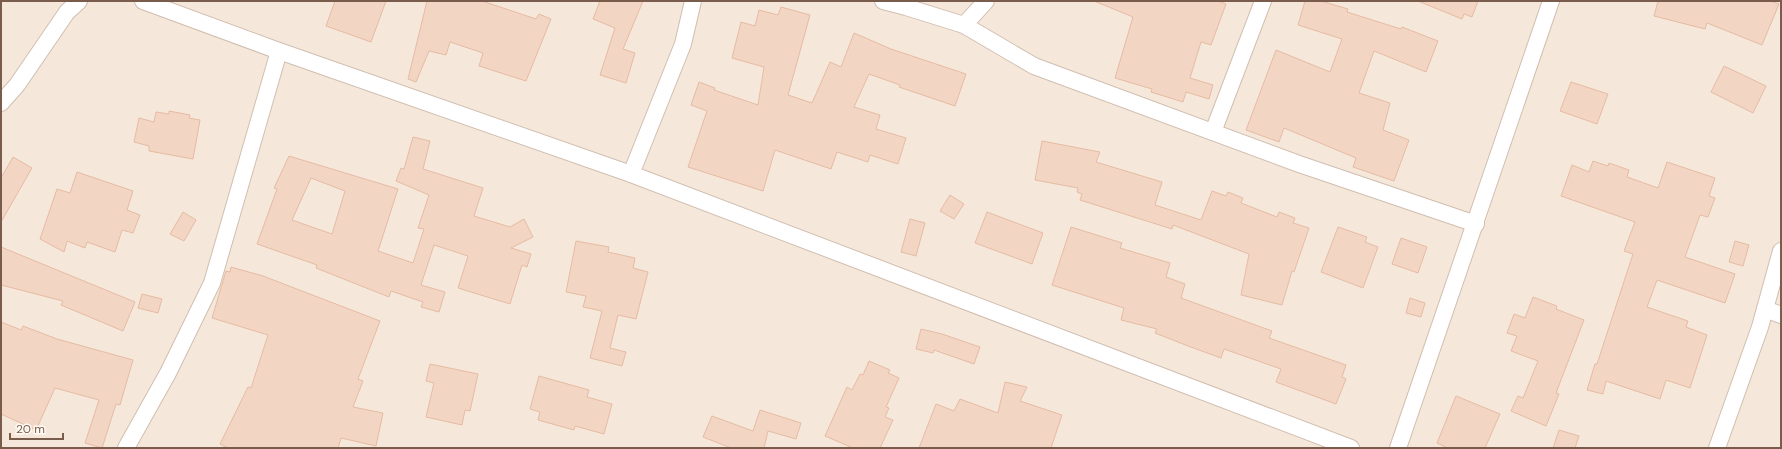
<svg xmlns="http://www.w3.org/2000/svg" width="1782" height="449" viewBox="0 0 1782 449" font-family="'DM Sans',sans-serif">
<style>
.residential{fill:#f5e8da}
.building{fill:#f3d5c3;stroke:#e6bba3;fill-rule:evenodd}
.lines{fill:none;stroke-linecap:round;stroke-linejoin:round}
.street-casing{stroke:#d1beb0;stroke-width:18}
.street{stroke:#fff;stroke-width:16}
</style>
<rect width="100%" height="100%" fill="#fdf6ec"/>
<rect class="residential" x="1" y="1" width="1780" height="447"/>
<g class="building">
<path d="M335,1H386L371,42L326,26Z"/>
<path d="M427,1H482L536,19L539,14L551,19L526,81L479,66L483,53L450,42L446,55L429,51L416,82L408,79Z"/>
<path d="M600,1H643L623,49L635,53L626,83L600,75L615,28L593,19Z"/>
<path d="M1094,1H1218L1226,4L1211,45L1201,42L1190,78L1213,85L1209,99L1186,92L1183,102L1151,92L1152,89L1115,78L1133,17Z"/>
<path d="M1305,1H1321L1348,9L1347,12L1401,29L1402,27L1438,41L1426,72L1374,51L1359,93L1390,103L1383,130L1409,140L1394,181L1353,167L1356,158L1284,128L1279,142L1246,130L1276,50L1330,72L1342,39L1298,25Z"/>
<path d="M1418,1H1478L1472,17L1464,14L1462,19Z"/>
<path d="M1658,1H1770L1779,4L1762,45L1707,23L1705,29L1654,16Z"/>
<path d="M781,7L810,15L788,95L812,103L830,62L841,67L854,33L891,49L966,74L955,106L899,87L900,85L869,74L854,107L880,115L876,129L906,138L898,164L870,155L868,162L837,152L831,169L775,150L763,191L688,167L707,111L691,105L699,82L715,88L714,90L758,105L764,67L732,58L741,22L755,26L759,10L778,15Z"/>
<path d="M1724,66L1766,86L1753,113L1711,92Z"/>
<path d="M1571,82L1608,94L1597,124L1560,111Z"/>
<path d="M169,111L190,115L189,118L200,120L193,159L149,151V146L134,142L139,118L154,122L156,112L169,114Z"/>
<path d="M413,137L430,141L423,169L483,188L474,216L510,227L524,219L533,237L511,248L531,254L527,267L522,265L510,304L458,288L468,256L434,245L421,285L445,292L439,312L421,307L423,302L391,291L389,297L316,268L317,265L257,244L277,189L274,188L289,156L398,189L378,251L413,263L424,229L418,228L429,195L396,181L401,168L404,169ZM311,178L345,191L332,234L292,220Z"/>
<path d="M1042,141L1100,152L1096,162L1162,182L1155,205L1201,220L1212,191L1226,196L1228,192L1243,198L1241,203L1277,217L1279,212L1295,218L1293,223L1309,228L1294,272L1292,271L1282,305L1241,295L1249,254L1173,225L1172,229L1080,200L1082,194L1077,192L1078,188L1035,180Z"/>
<path d="M13,157L32,168L1,222V178Z"/>
<path d="M1593,161L1608,166L1609,163L1629,170L1627,177L1658,188L1667,162L1715,178L1709,196L1715,198L1708,217L1700,215L1685,257L1735,274L1725,303L1657,280L1647,307L1688,321L1686,327L1707,335L1690,388L1666,380L1660,399L1606,381L1603,394L1587,390L1595,364H1597L1633,254L1624,251L1635,222L1561,196L1572,165L1589,172Z"/>
<path d="M77,172L133,191L127,210L140,215L133,233L122,230L115,252L87,242L85,248L67,241L64,252L40,239L57,189L70,193Z"/>
<path d="M950,195L964,204L954,219L940,211Z"/>
<path d="M183,212L196,220L184,241L170,234Z"/>
<path d="M987,212L1043,233L1032,264L975,243Z"/>
<path d="M910,219L925,223L916,256L901,252Z"/>
<path d="M1071,227L1122,243L1120,248L1170,263L1166,277L1185,284L1181,298L1272,331L1269,338L1346,365L1342,377L1346,379L1336,404L1276,382L1281,369L1224,349L1221,358L1188,346L1155,333L1157,329L1121,320L1124,308L1052,285Z"/>
<path d="M1338,227L1367,237L1365,242L1378,247L1363,288L1321,272Z"/>
<path d="M1401,238L1427,247L1418,273L1392,264Z"/>
<path d="M576,241L609,247L608,252L635,258L633,268L648,272L636,319L618,315L610,348L626,352L622,366L590,358L602,311L583,307L586,296L566,292Z"/>
<path d="M1735,241L1749,245L1743,266L1729,262Z"/>
<path d="M1,247L135,302L123,331L61,305L63,301L1,285Z"/>
<path d="M231,267L263,276L380,321L358,379L363,381L353,407L383,413L376,446L341,438L338,448H228L220,444L248,387L251,388L268,335L212,318L226,271L230,272Z"/>
<path d="M142,294L162,299L158,313L138,308Z"/>
<path d="M1533,297L1557,306L1556,309L1584,320L1556,393L1559,394L1546,426L1511,411L1518,396L1523,398L1538,361L1511,351L1517,336L1507,333L1514,314L1525,318Z"/>
<path d="M1410,298L1425,303L1421,317L1406,313Z"/>
<path d="M1,322L21,330L23,326L57,339L133,360L120,405L116,404L102,448L85,443L99,400L55,388L36,430L1,414Z"/>
<path d="M921,329L942,334L980,347L974,364L934,350L933,353L916,349Z"/>
<path d="M869,361L890,370L888,373L899,378L886,407L889,408L885,417L893,420L880,448H853L825,436L847,387L852,390L860,374L863,375Z"/>
<path d="M430,364L478,374L470,411L465,410L462,425L426,417L434,383L426,381Z"/>
<path d="M539,376L589,390L587,397L612,404L604,434L575,426L574,430L538,420L540,412L530,409Z"/>
<path d="M1005,382L1027,387L1020,401L1062,415L1051,448H919L936,404L954,411L960,399L998,413Z"/>
<path d="M1456,396L1500,414L1485,448H1448L1437,443Z"/>
<path d="M760,410L801,423L796,439L768,431L764,448H731L703,437L712,416L753,431Z"/>
<path d="M1559,430L1579,436L1575,448H1553Z"/>
</g>
<g class="lines">
<g class="street-casing">
<g id="street">
<path d="M143,1L279,51L631,174L1351,448"/>
<path d="M883,1L906,7L964,25L1034,66L1299,164L1476,224"/>
<path d="M964,25L986,1"/>
<path d="M1,103L17,85L67,12L79,1"/>
<path d="M1213,132L1263,1"/>
<path d="M631,174L683,44L693,1"/>
<path d="M1765,309L1781,315"/>
<path d="M126,448L168,373L212,283L279,51"/>
<path d="M1398,448L1551,1"/>
<path d="M1717,448L1760,327L1781,251"/>
</g>
</g>
<use href="#street" class="street"/>
</g>
<rect width="1782" height="449" fill="none" stroke="#7a5c4d" stroke-width="4"/>
<path d="M10 433v6h53v-6" fill="none" stroke="#7a5c4d" stroke-width="2"/>
<text x="16" y="433" font-size="12" fill="#7a5c4d" stroke="#fffaf3" stroke-width="3" paint-order="stroke">20 m</text>
</svg>
